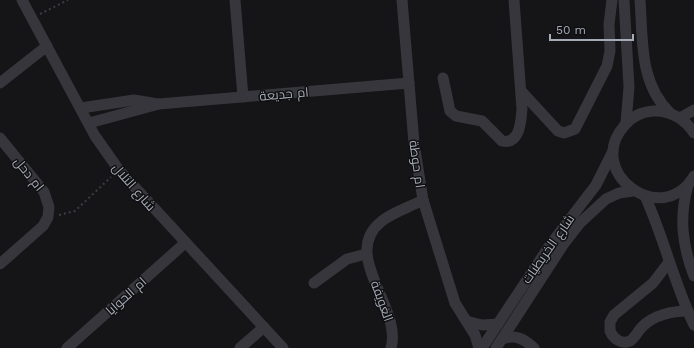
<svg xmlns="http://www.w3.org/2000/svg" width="694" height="348" viewBox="0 0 694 348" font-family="'Work Sans',Cairo,sans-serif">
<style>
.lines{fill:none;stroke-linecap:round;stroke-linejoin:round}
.path{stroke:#3c3d43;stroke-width:2;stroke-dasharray:2 3;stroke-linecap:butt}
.minor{stroke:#36363c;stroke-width:11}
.labels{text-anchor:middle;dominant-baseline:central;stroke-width:3;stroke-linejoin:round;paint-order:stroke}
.street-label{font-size:13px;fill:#a6abb8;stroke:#101012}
</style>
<rect width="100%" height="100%" fill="#151517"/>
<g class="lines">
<g class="path">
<path d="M40,14L68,0"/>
<path d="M59,215L75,211L111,177"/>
</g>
<g class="minor">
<path d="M22,0L95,136L119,170L283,348"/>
<path d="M235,0L243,97"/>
<path d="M402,0L414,143L423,200L455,303L475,335L479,348"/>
<path d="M624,0L629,87L626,123"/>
<path d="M640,0C643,40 639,83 670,113"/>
<path d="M443,78L450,111L456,116L482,121L502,141C520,145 521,121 522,109L514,0"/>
<path d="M0,83L47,46"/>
<path d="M521,91L558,131L564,133L575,129L607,66L610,51L609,24L612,0"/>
<path d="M81,108L134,100L158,104"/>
<path d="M680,118L694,110"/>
<path d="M89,123L159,104L409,83"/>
<path d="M694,133C685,119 670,110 653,111C641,112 631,117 624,126C584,172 662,230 694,176"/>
<path d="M0,138L44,192L49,207L48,217L43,226L0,264"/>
<path d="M688,185C679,217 682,245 694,276"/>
<path d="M645,196C664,238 674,283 694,325"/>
<path d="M669,262L653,283L614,315L610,322V331C613,338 621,345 630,341C635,338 638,331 642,327C653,315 673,311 688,311"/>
<path d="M314,283L347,259L366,254"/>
<path d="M466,321L482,325L498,324"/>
<path d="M502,339C516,334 524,339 534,348"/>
<path d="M67,348L185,243"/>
<path d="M240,348L264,327"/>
<path d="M391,348C403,308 339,254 382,221C393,212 410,207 423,200"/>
<path d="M482,348L550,245L596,185L613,151"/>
<path d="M496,348L563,245L580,223L606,199L619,193L633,191"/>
</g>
</g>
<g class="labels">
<g class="street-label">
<text transform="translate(284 94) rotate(-5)">ام جديعة</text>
<text transform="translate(417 164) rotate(82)">ام حوطة</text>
<text transform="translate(29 174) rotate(51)">ام دحل</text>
<text transform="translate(134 187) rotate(49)">شارع التلال</text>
<text transform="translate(548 249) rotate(-55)">شارع الخريطيات</text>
<text transform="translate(126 296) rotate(-42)">ام الحوايا</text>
<text transform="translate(382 301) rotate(70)">الغويفة</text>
</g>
</g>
<path d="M550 34v6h83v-6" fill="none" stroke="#a6abb8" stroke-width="2"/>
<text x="556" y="34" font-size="12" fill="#a6abb8" stroke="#101012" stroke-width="3" paint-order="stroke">50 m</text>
</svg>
